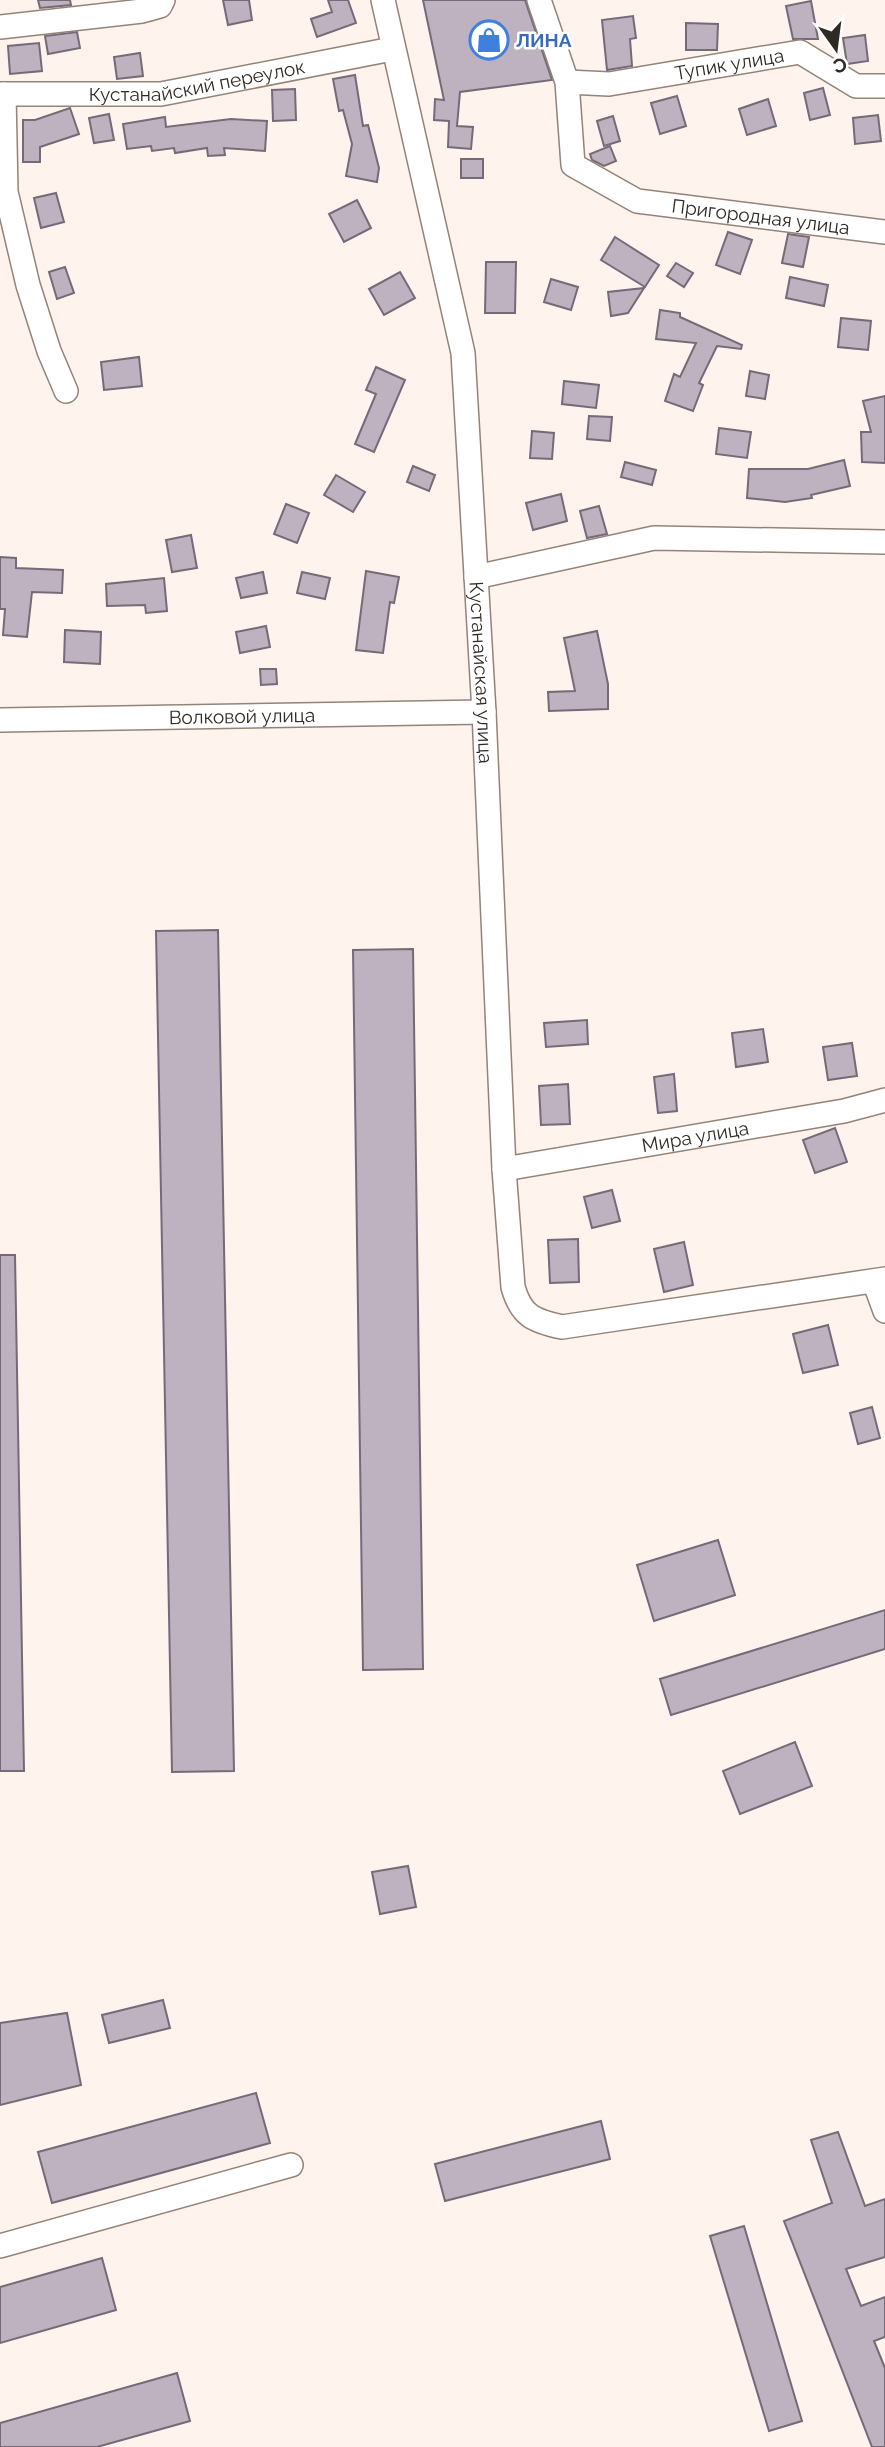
<svg xmlns="http://www.w3.org/2000/svg" width="885" height="2447" viewBox="0 0 885 2447" font-family="Raleway,sans-serif">
<style>
.building{fill:#beb2c1;stroke:#756a77;stroke-width:2}
.lines{fill:none;stroke-linecap:round;stroke-linejoin:round}
.minor-casing{stroke:#938378;stroke-width:26}
.minor{stroke:#fff;stroke-width:23}
.labels{text-anchor:middle;dominant-baseline:central;stroke-width:5;stroke-linejoin:round;paint-order:stroke}
.shop-label{font-size:19px;font-weight:bold;fill:#366cbe;stroke:#fff;text-anchor:start}
.street-label{font-size:19px;fill:#302a25;stroke:#fff}
</style>
<rect width="100%" height="100%" fill="#fef3ed"/>
<g class="building">
<path d="M38,0H70L71,5L40,8Z"/>
<path d="M223,0H249L252,20L228,25Z"/>
<path d="M328,0H348L356,23L317,37L311,19L332,12Z"/>
<path d="M423,0H525L552,80L460,92L457,126L473,127L471,149L448,147L449,121L434,120L435,99L444,100Z"/>
<path d="M811,1L818,39H793L786,6Z"/>
<path d="M633,16L636,38L630,39L632,66L607,70L602,20Z"/>
<path d="M686,23L718,24L717,50H686Z"/>
<path d="M77,32L80,48L48,54L45,36Z"/>
<path d="M865,35L868,61L847,64L843,38Z"/>
<path d="M39,43L42,71L10,74L8,46Z"/>
<path d="M140,53L143,76L117,79L114,57Z"/>
<path d="M355,75L363,126L368,125L379,168L377,182L346,176L352,144L343,110L339,111L333,79Z"/>
<path d="M823,88L830,115L810,120L804,93Z"/>
<path d="M295,89L296,120L273,121L272,90Z"/>
<path d="M677,96L686,126L660,134L651,103Z"/>
<path d="M768,99L776,126L747,135L739,109Z"/>
<path d="M70,108L79,134L40,147V162H23V120H35Z"/>
<path d="M109,114L114,140L94,143L89,118Z"/>
<path d="M878,115L881,141L855,144L853,118Z"/>
<path d="M613,116L620,141L604,146L597,121Z"/>
<path d="M165,117L166,127L231,119L267,121L265,151L224,148L225,155L208,156L207,148L175,153L174,148L152,151L151,146L127,149L123,124Z"/>
<path d="M610,146L616,161L604,166L592,160L590,154Z"/>
<rect x="461" y="159" width="22" height="19"/>
<path d="M56,193L64,222L41,228L34,198Z"/>
<path d="M357,200L371,228L344,242L329,214Z"/>
<path d="M728,232L752,240L740,274L716,265Z"/>
<path d="M788,234L809,237L803,267L782,263Z"/>
<path d="M615,237L659,265L645,287L601,260Z"/>
<path d="M486,262H516L515,313H485Z"/>
<path d="M676,263L693,273L684,287L667,276Z"/>
<path d="M65,267L74,293L57,299L49,272Z"/>
<path d="M400,272L415,298L384,315L369,289Z"/>
<path d="M790,277L828,285L824,306L786,298Z"/>
<path d="M551,279L578,287L571,310L544,302Z"/>
<path d="M644,288L628,313L611,316L608,292Z"/>
<path d="M660,310L680,313V317L742,345L741,349L717,346L699,383L703,385L693,411L665,401L674,374L680,377L696,343L656,339Z"/>
<path d="M841,318L871,321L868,350L838,347Z"/>
<path d="M139,357L142,386L104,390L101,362Z"/>
<path d="M376,367L405,380L374,452L355,444L376,394L366,390Z"/>
<path d="M750,371L769,375L765,399L746,396Z"/>
<path d="M564,381L599,385L596,408L562,404Z"/>
<path d="M885,396V463L862,462L861,432H871L863,401Z"/>
<path d="M589,416L612,417L610,441L587,439Z"/>
<path d="M719,428L751,432L747,458L716,454Z"/>
<path d="M532,431L554,433L552,459L530,458Z"/>
<path d="M844,460L850,486L811,495L812,498L785,502L747,498L749,469H808Z"/>
<path d="M625,462L656,470L652,485L621,477Z"/>
<path d="M413,466L435,475L429,491L407,482Z"/>
<path d="M336,475L365,492L353,512L324,495Z"/>
<path d="M561,494L567,521L533,530L526,503Z"/>
<path d="M286,504L309,513L297,543L274,534Z"/>
<path d="M599,506L607,534L587,538L580,511Z"/>
<path d="M191,535L197,568L172,572L166,540Z"/>
<path d="M0,557L16,558V568L63,570L62,593L32,592L27,637L3,635L5,609H0Z"/>
<path d="M366,571L399,577L394,603L390,602L383,653L356,650Z"/>
<path d="M263,572L267,593L241,598L236,578Z"/>
<path d="M302,572L330,578L325,599L297,593Z"/>
<path d="M164,578L167,611L146,613L145,605L107,606L106,584Z"/>
<path d="M266,626L270,647L240,653L236,632Z"/>
<path d="M65,630L101,632L100,664L64,662Z"/>
<path d="M597,631L608,684V709L549,711L548,692L575,691L564,638Z"/>
<path d="M260,669H276L277,684L261,685Z"/>
<path d="M218,930L234,1771L172,1772L156,931Z"/>
<path d="M413,949L423,1669L363,1670L353,950Z"/>
<path d="M587,1020L588,1044L546,1047L544,1023Z"/>
<path d="M763,1029L768,1062L736,1067L732,1033Z"/>
<path d="M852,1043L857,1076L828,1080L823,1047Z"/>
<path d="M674,1074L677,1111L658,1113L654,1077Z"/>
<path d="M568,1084L570,1124L541,1125L539,1086Z"/>
<path d="M835,1128L847,1162L815,1173L803,1140Z"/>
<path d="M612,1190L620,1221L592,1228L584,1197Z"/>
<path d="M578,1239L579,1282L550,1283L548,1240Z"/>
<path d="M684,1242L693,1285L664,1292L654,1249Z"/>
<path d="M0,1255H15L24,1771H0Z"/>
<path d="M828,1325L838,1365L803,1373L793,1334Z"/>
<path d="M872,1407L880,1438L858,1444L850,1413Z"/>
<path d="M718,1540L735,1595L654,1621L637,1565Z"/>
<path d="M885,1610V1649L671,1715L660,1679Z"/>
<path d="M795,1742L812,1786L740,1814L723,1771Z"/>
<path d="M408,1866L416,1907L380,1914L372,1872Z"/>
<path d="M163,2000L170,2028L109,2043L102,2015Z"/>
<path d="M67,2013L81,2085L0,2105V2023Z"/>
<path d="M256,2093L270,2143L52,2203L38,2152Z"/>
<path d="M601,2121L610,2159L445,2201L435,2164Z"/>
<path d="M838,2132L865,2206L885,2199V2257L846,2269L861,2306L885,2297V2337L874,2341L885,2368V2447H872L784,2221L832,2203L811,2140Z"/>
<path d="M744,2226L802,2421L769,2431L710,2236Z"/>
<path d="M102,2258L116,2310L0,2343V2287Z"/>
<path d="M177,2373L190,2421L97,2447H0V2423Z"/>
</g>
<g class="lines">
<g class="minor-casing">
<g id="minor">
<path id="s1" d="M383,0L463,353L484,712L504,1169L513,1287C521,1316 534,1321 562,1327L885,1279"/>
<path id="s2" d="M539,0L567,82L573,165L637,201L885,232"/>
<path d="M0,27L142,11L160,6L163,0"/>
<path id="s3" d="M567,82L609,84L800,52L856,86H885"/>
<path id="s4" d="M0,94H161L392,49"/>
<path d="M4,94L6,192L28,285L49,351L66,391"/>
<path d="M476,577L654,538L885,542"/>
<path id="s5" d="M0,720L484,712"/>
<path id="s6" d="M504,1169L844,1111L885,1100"/>
<path d="M874,1281L885,1311"/>
<path d="M0,2246L291,2165"/>
</g>
</g>
<use href="#minor" class="minor"/>
</g>
<defs>
<g id="shop-ring" transform="scale(2.0125)"><circle r="9.5" fill="#fff" stroke="#3f7fe0" stroke-width="1.5"/><path d="M-5-2.5h2.3a2.7 3.5 0 0 1 5.4 0H5L5.5 6h-11ZM-1.5-2.5h3a1.5 2.3 0 0 0-3 0Z" fill="#3f7fe0"/></g>
</defs>
<g fill-rule="evenodd">
<use href="#shop-ring" x="489" y="40"/>
</g>
<g class="labels">
<g class="shop-label">
<text x="516" y="40">ЛИНА</text>
</g>
<g class="street-label">
<text stroke="none"><textPath href="#s3" startOffset="164">Тупик улица</textPath></text>
<text stroke="none"><textPath href="#s4" startOffset="198">Кустанайский переулок</textPath></text>
<text stroke="none"><textPath href="#s2" startOffset="368">Пригородная улица</textPath></text>
<text stroke="none"><textPath href="#s1" startOffset="682">Кустанайская улица</textPath></text>
<text stroke="none"><textPath href="#s5" startOffset="242">Волковой улица</textPath></text>
<text stroke="none"><textPath href="#s6" startOffset="194">Мира улица</textPath></text>
</g>
</g>
<g transform="translate(836 49) rotate(166)" stroke="#ffffff" stroke-width="5" paint-order="stroke">
<path d="M0-5L12 26L0 18L-12 26Z" fill="#302a25"/>
<text y="-10" font-size="19" font-weight="bold" text-anchor="middle" fill="#302a25">С</text>
</g>
</svg>
